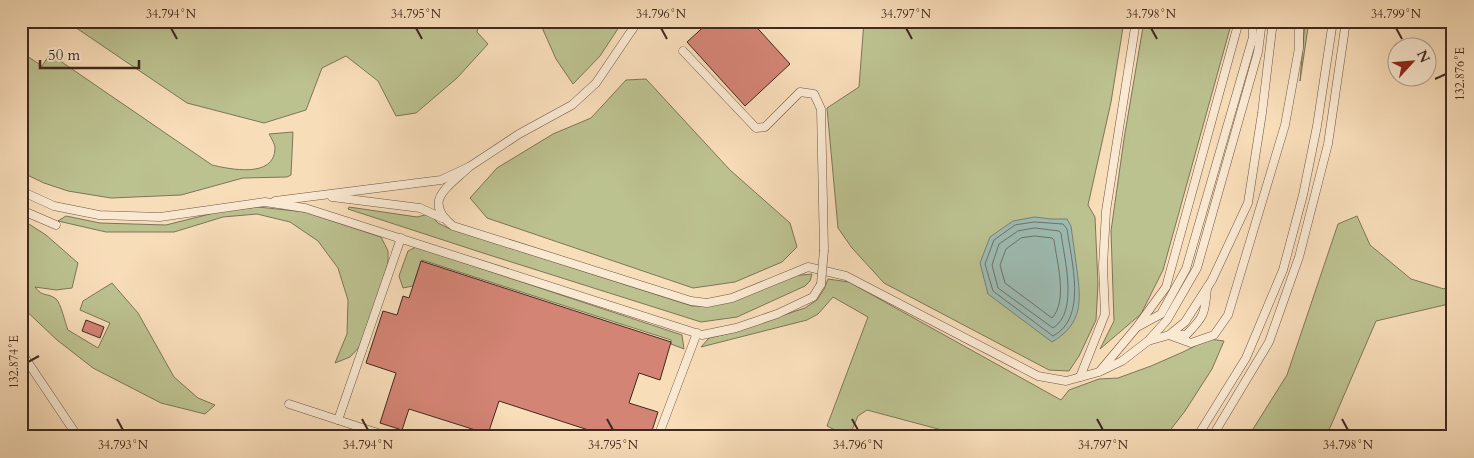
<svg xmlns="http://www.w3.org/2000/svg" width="1474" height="458" viewBox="0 0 1474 458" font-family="Cardo,serif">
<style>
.green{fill:#bcc190;stroke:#7e7557}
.water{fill:#9dbbb2;stroke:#788177}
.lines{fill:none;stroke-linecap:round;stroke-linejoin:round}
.shore{stroke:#6e7268;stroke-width:1}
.building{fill:#d48475;stroke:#40291e}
.lane-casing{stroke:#6e5645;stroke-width:9}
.lane{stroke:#fae9d2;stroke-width:8}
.lane-bridge-casing{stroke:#6e5645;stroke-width:9;stroke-linecap:butt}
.lane-bridge{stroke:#fae9d2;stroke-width:8}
.ticks{fill:none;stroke:#40291e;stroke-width:2}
.neatline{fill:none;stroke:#40291e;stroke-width:2}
.ticks-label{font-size:12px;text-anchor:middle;fill:#40291e}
</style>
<rect width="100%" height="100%" fill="#f8ddb9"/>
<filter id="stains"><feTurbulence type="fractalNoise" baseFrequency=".004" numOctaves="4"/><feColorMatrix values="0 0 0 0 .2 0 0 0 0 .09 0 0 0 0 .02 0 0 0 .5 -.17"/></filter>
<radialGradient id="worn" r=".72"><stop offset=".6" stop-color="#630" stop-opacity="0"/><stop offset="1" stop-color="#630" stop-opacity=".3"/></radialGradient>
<g class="green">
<path d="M66,21H480L477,32L488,44L457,78L416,113L396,116L378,81L346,56L322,68L306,110L264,123L187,103Z"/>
<path d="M534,21H623L600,56L573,84L556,59L540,23Z"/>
<path d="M864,21H1124L1111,102L1088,205L1095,217L1098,284L1096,320L1079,356L1069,371L1049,370L884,283L852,248L838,228L827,108L859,87Z"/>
<path d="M1144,21H1232L1163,270L1141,314L1100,349L1114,321L1111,231L1124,139Z"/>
<path d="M1305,21H1309L1300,81Z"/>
<path d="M21,52L42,66L50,54L212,165C229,169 275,179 275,148C275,144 271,138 269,134L293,132L291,175L287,177L243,178L181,195L111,198L68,191L44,183L21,172Z"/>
<path d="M646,79L730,170L790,223L797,247L782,262L735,282L693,288L487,218L470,198L497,168L553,134L591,118L626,80Z"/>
<path d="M258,207L305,212L381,237L388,251V263L363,343L350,357L335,363L347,334L348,300L338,268L318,241L290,222L257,214L223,217L174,232H106L58,221L66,216L100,223L166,225L222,211Z"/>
<path d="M349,207L417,217L429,214L438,223L448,228L692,306H709L791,276L812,274L810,281L805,286L737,317L701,322L483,253L348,209Z"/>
<path d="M1357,216L1370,245L1411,279L1444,289L1453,280V303L1376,321L1326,437H1248L1287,375L1338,224Z"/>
<path d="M21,219L46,235L78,263L72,288L56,290L35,287C43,298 47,292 56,299C61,303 65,323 68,330L98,348L110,323L80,310L83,301L112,283L138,313L174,377L198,398L215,405L205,414L161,403L93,368L57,340L21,306Z"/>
<path d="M416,247L682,335L684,349L671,344V340L422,260L413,286L403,288L399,276L408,251Z"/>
<path d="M828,279L849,282L1061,400L1069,390L1099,379L1118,378L1151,366L1183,352L1209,339L1224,341L1212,369L1185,411L1165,437H968L867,410L858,416L849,437H833L835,430L827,426L868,317L833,297L818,314L807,320L701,347L709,338L726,334L805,308L817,300L824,289Z"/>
</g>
<path class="water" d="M1035,217L1051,219H1067L1071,226C1073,241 1075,255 1077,270C1081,301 1083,324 1052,342L988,294L980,263L990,237L1013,221Z"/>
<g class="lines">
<g class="shore">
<path d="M1035,222L1063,224L1067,229C1071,260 1088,318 1053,336L993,291L985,264L994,240L1015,225Z"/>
<path d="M1035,228L1059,231L1061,233C1064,258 1079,312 1053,328L998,288L992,265L999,244L1018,231Z"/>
<path d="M1035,236L1052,238L1054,240C1057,263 1068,301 1052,318L1005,283L1000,265L1006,249L1021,238Z"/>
</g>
</g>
<g class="building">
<path d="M710,21H751L790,64L745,106L687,42Z"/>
<path d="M421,261L671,342L660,380L639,373L629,403L658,412L650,437H610L499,401L488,434L409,409L402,430L380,423L396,373L366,363L383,311L397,315L403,296L409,298Z"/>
<path d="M86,320L104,327L100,338L82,331Z"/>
</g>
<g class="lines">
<g class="lane-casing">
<g id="lane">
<path d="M683,51L756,128L765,127L800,92L814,94L821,109L824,250"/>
<path d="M469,167C447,188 422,201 453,226L691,301L707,303L732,298L808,267L846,276L1038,376L1066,381L1099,372L1122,361L1148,341L1167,320L1197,268L1258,52L1262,21"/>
<path d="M21,191L54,206L99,215L160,217L265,202L305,208L702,335L736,328L777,314L813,297L821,284"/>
<path d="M332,197L420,208L442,218"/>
<path d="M275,201L441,180L469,167L519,134L572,105L596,83L638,21"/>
<path d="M21,210L56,225"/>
<path d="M1139,326L1161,314L1186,269L1253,37L1252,21"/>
<path d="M1169,335L1191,343L1214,335L1228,315L1285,125L1299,48V21"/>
<path d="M1173,335H1186C1204,317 1205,314 1207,288"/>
<path d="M1148,341L1169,335L1185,322L1212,280L1248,203L1262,113L1273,21"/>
<path d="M21,352L78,437"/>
<path d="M1100,371L1136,328L1166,287L1239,21"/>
<path d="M1080,377L1105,314L1103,266L1106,211L1136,21"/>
<path d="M289,404L390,437"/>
<path d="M338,420L401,238"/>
<path d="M660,437L659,434L697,333"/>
<path d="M1197,437L1246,358L1283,270L1303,195L1317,126L1333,21"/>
<path d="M1212,437L1269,342L1299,257L1328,144L1346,21"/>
</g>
</g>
<use href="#lane" class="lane"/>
<g class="lane-bridge-casing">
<path id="lane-bridge" d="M821,284L824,250"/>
</g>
<use href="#lane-bridge" class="lane-bridge"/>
</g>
<path class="ticks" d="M171,28L177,39M416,28L422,39M661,28L667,39M906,28L912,39M1151,28L1157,39M1396,28L1402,39M1435,79L1446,74M28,362L39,356M117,419L123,430M362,419L368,430M607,419L613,430M852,419L858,430M1097,419L1103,430M1342,419L1348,430"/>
<rect width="1474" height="458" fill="none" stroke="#f8ddb9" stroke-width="55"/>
<g transform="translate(1412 62) rotate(64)"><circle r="24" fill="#fae9d2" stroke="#b09c8a"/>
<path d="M0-4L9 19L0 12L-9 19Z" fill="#8f2418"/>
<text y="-8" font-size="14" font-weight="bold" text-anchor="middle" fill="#40291e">N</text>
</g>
<path d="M40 60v8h99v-8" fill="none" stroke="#40291e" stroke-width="2.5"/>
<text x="48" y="60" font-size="15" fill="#40291e" stroke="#fae9d2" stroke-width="4" paint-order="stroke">50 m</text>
<rect x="28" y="28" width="1418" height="402" class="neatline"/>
<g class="ticks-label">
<text x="171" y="18">34.794°N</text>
<text x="416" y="18">34.795°N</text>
<text x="661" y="18">34.796°N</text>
<text x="906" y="18">34.797°N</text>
<text x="1151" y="18">34.798°N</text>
<text x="1396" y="18">34.799°N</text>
<text transform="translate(1460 74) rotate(-90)" y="4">132.876°E</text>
<text transform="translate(14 362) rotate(-90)" y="4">132.874°E</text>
<text x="123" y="449">34.793°N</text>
<text x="368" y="449">34.794°N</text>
<text x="613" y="449">34.795°N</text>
<text x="858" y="449">34.796°N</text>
<text x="1103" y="449">34.797°N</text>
<text x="1348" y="449">34.798°N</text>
</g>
<rect width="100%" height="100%" filter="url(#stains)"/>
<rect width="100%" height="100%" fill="url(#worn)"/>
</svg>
